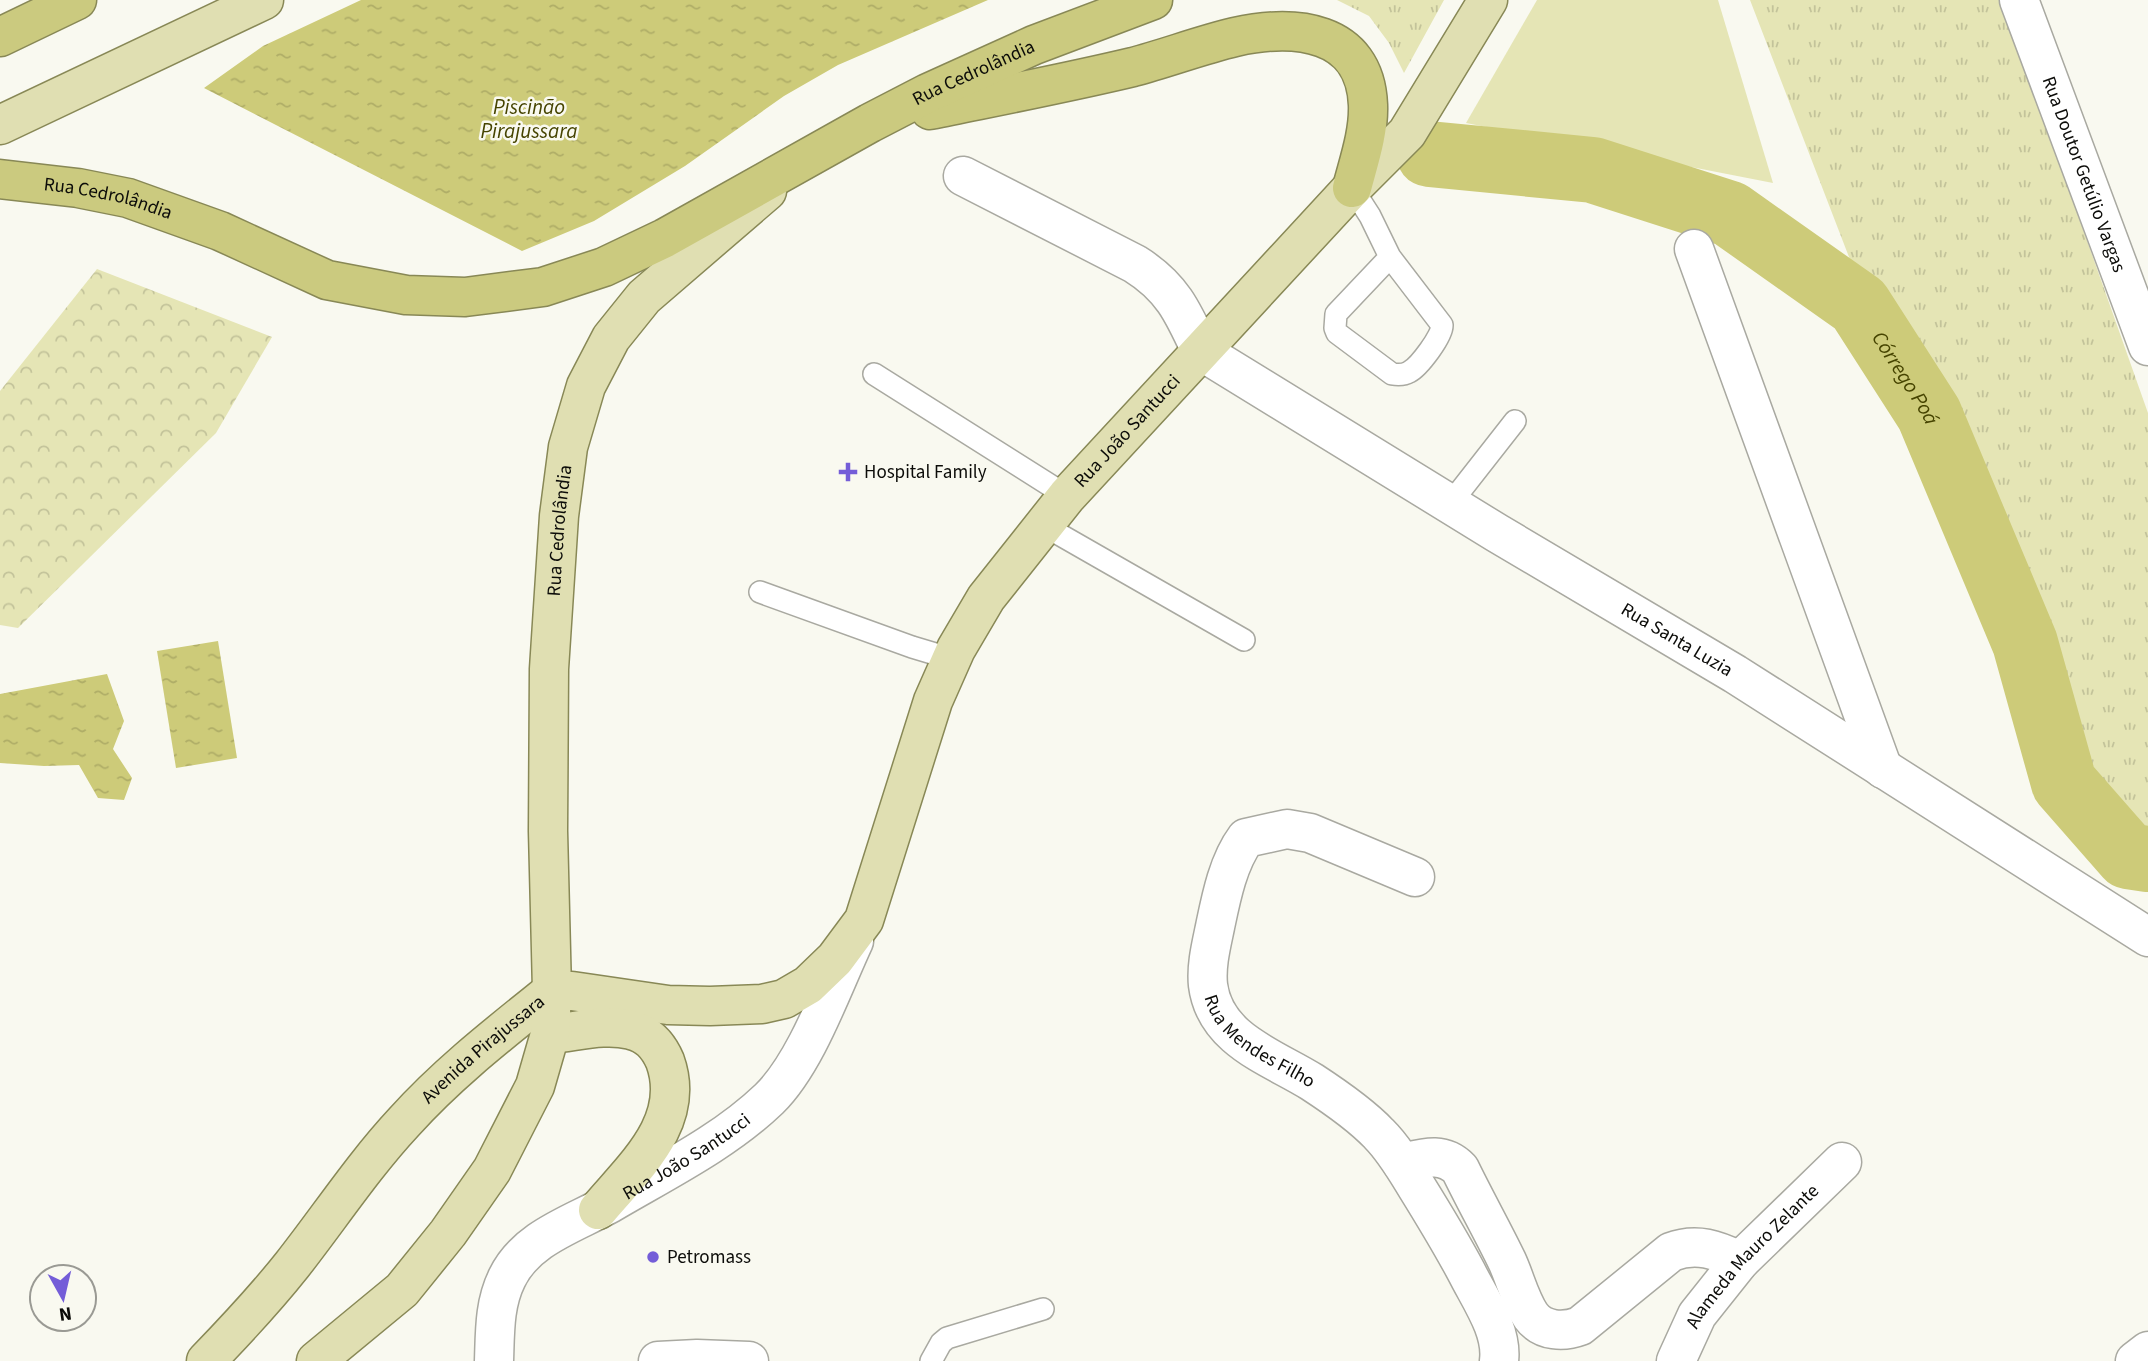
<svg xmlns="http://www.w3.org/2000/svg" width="2148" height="1361" viewBox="0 0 2148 1361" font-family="'Source Sans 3',sans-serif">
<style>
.grass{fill:url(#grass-tufts)}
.forest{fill:url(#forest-crowns)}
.green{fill:#e5e5b5}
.water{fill:url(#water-ripples)}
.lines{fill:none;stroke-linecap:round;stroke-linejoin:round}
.river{stroke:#cdcb79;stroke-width:66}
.lane-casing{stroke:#a9a9a1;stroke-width:24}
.street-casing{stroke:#a9a9a1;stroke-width:41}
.secondary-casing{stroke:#a9a9a1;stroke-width:41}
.primary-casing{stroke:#888856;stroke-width:41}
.highway-casing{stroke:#888856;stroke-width:41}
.lane{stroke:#fff;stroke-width:21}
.street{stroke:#fff;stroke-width:38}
.secondary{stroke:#fff;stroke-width:38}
.primary{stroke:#e0dfb2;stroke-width:38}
.highway{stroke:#cbca7f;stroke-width:38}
.poi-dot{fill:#745dd8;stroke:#f9f9f0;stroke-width:2.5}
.labels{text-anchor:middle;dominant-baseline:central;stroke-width:5;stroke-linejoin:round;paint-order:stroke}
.street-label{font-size:19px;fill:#0c0c09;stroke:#f9f9f0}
.poi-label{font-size:19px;fill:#0c0c09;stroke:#f9f9f0;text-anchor:start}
.water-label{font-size:21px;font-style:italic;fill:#464400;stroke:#f9f9f0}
</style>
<defs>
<pattern id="grass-tufts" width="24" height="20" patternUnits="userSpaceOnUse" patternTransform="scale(1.75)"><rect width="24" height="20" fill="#e5e5b5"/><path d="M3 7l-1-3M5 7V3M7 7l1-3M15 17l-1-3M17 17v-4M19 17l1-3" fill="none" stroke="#c3c39a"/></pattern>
<pattern id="forest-crowns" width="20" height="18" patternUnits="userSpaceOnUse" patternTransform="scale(1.75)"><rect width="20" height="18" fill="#e5e5b5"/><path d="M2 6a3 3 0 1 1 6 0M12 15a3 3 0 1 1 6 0" fill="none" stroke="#c3c39a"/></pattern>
<pattern id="water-ripples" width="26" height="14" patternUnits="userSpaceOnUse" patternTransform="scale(1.75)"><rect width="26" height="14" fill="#cdcb79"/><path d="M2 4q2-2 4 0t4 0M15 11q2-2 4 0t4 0" fill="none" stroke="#afad67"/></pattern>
</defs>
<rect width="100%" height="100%" fill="#f9f9f0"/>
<g class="grass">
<path d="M1337,0H1444L1404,73L1389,43L1369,16Z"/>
<path d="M1750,0H2002L2148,413V841L2076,785L2017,583L1939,373L1854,270Z"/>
</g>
<path class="forest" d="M97,269L272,337L216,433L18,628L0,625V391Z"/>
<path class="green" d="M1537,0H1718L1773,183L1466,123Z"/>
<g class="water">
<path d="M361,0H988L838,65L784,96L685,166L594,221L522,251L204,88L263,46Z"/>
<path d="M218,641L237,758L176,768L157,651Z"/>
<path d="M107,674L124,721L113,749L132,778L124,800L98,798L79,765L44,766L0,763V694Z"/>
</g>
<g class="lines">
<path class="river" id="s1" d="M1429,154L1593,170L1730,214L1859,305L1929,414L2025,643L2064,783L2128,856L2148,859"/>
<g class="lane-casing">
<g id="lane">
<path d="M1352,188L1370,216L1390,257L1442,325C1443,335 1419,367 1409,372C1404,375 1398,375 1392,374L1337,333L1335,328L1336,314L1390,257"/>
<path d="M874,374L1067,496"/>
<path d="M1450,504L1515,421"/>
<path d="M1043,525L1244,640"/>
<path d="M760,592L912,647L952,659"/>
<path d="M931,1361L941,1343L947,1338L1043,1309"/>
</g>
</g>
<g class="street-casing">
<g id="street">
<path id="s2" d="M2019,0L2148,346"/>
<path id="s3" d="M963,176L1135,264C1172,287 1183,312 1201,351L1497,533L1735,674L2148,937"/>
<path d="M1694,249L1883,769"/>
<path id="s4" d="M1415,877L1310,833L1287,829L1246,838C1228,862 1221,898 1215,927C1211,946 1206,966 1208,985C1215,1040 1272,1057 1312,1082C1335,1097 1360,1114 1379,1134C1394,1149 1405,1168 1416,1186C1434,1215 1451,1243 1467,1273C1480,1299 1503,1331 1499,1361"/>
<path d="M1402,1163C1423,1158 1443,1151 1460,1169C1475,1200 1492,1230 1507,1261C1515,1278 1520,1300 1531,1316C1543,1332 1564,1332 1580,1326L1671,1252C1697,1242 1717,1250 1740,1261"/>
<path id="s5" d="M1676,1361L1697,1315L1740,1261L1842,1162"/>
<path d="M2135,1361L2148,1351"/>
</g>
</g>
<g class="secondary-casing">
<g id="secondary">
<path id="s6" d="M494,1361C495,1333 494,1304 507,1278C526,1238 573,1224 609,1204C663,1172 723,1143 769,1099C806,1063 832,988 854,941"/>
<path d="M658,1361L697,1359L749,1361"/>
</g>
</g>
<g class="primary-casing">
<g id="primary">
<path d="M0,125L264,0"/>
<path id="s7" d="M552,991H572L668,1005L710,1006L762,1004L784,999L808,985L835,959L864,920L933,701L956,649L986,598L1067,496L1352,188L1407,133L1488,0"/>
<path d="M550,1034C576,1032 605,1023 631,1030C648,1034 658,1045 665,1061C687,1122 634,1167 598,1210"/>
<path id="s8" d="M206,1361C236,1330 265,1299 292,1265C329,1218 363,1166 404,1122C448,1073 501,1032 552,991"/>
<path id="s9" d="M316,1361L402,1290L448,1233L492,1170L535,1086L550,1034L552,991L548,831L549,669L559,516L568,447L586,386L611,338L644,297L767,191"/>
</g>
</g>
<g class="highway-casing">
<g id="highway">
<path d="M0,37L77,0"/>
<path d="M930,110C998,96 1066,83 1133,67C1167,58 1201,45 1235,37C1294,24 1365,29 1368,105C1369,133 1359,161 1352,188"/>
<path id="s10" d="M0,179L78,188L128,198L220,231L327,280L406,295L465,297L543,287L604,267L665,238L870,123L928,93L1034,45L1153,0"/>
</g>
</g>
<use href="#lane" class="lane"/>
<use href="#street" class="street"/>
<use href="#secondary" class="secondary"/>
<use href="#primary" class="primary"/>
<use href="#highway" class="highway"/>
</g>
<g class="poi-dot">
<path d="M844.5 461.5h7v7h7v7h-7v7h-7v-7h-7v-7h7z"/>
<circle cx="653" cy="1257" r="7"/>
</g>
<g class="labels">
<g class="street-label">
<text stroke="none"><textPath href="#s10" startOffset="1045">Rua Cedrolândia</textPath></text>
<text stroke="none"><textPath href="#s2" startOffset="186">Rua Doutor Getúlio Vargas</textPath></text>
<text stroke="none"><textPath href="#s10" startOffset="110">Rua Cedrolândia</textPath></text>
<text stroke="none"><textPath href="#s7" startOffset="912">Rua João Santucci</textPath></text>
<text stroke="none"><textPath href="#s9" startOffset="914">Rua Cedrolândia</textPath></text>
<text stroke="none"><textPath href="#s3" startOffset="861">Rua Santa Luzia</textPath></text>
<text stroke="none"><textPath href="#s4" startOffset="413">Rua Mendes Filho</textPath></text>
<text stroke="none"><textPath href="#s8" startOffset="418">Avenida Pirajussara</textPath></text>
<text stroke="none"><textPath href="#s6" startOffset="304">Rua João Santucci</textPath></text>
<text stroke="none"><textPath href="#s5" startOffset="131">Alameda Mauro Zelante</textPath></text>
</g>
<g class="poi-label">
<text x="864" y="472">Hospital Family</text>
<text x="667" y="1257">Petromass</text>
</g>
<g class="water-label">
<text x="529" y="107">Piscinão<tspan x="529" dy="24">Pirajussara</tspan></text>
<text stroke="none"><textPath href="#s1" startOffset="553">Córrego Poá</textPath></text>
</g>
</g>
<g transform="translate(63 1298) rotate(172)"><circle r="33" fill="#f9f9f0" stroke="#9a9a94" stroke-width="2"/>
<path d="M0-5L12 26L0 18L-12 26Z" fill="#745dd8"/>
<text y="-10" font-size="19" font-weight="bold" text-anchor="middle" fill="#0c0c09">N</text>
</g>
</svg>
